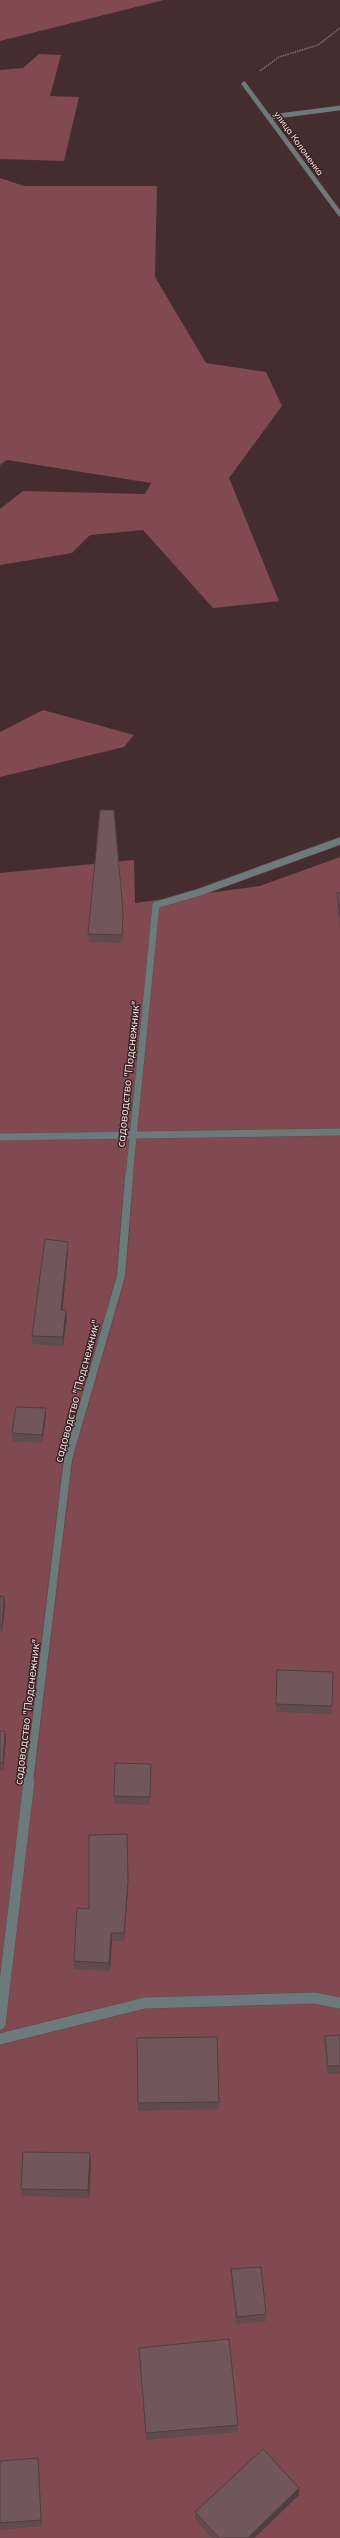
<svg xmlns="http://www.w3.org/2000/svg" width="340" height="2538" viewBox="0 0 340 2538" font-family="Mulish,sans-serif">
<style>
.green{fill:#814a51}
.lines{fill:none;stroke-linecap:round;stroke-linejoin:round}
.service-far2-casing{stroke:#624a4d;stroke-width:8}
.service-far1-casing{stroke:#624a4d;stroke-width:10}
.service-casing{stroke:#624a4d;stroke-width:12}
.minor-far1-casing{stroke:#624a4d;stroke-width:5}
.minor-casing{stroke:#624a4d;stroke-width:8}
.path{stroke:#877173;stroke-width:1.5;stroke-dasharray:1.5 1;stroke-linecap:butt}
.service-far2{stroke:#6c7a7b;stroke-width:7}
.service-far1{stroke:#6c7a7b;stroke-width:8}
.service{stroke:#6c7a7b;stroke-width:11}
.minor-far1{stroke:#6c7a7b;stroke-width:4.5}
.minor{stroke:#6c7a7b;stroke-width:7}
.wall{fill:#624b4d}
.shaded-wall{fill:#503d3f}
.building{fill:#72575a;stroke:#503d3f}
.labels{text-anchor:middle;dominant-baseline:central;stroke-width:3;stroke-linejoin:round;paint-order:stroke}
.far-street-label{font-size:9px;fill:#fbeaeb;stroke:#3a2225}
.street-label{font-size:11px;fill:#fbeaeb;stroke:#3a2225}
</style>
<rect width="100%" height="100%" fill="#452c2f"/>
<g class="green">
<path d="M0,0H164L0,41Z"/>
<path d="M39,54L61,55L50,96L79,97L64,161L0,159V70L23,68Z"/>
<path d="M0,178L24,186H157L155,277L206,363L266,372L282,406L229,478L279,601L213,608L143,530L90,535L72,553L0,565V509L23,491L145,494L151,483L7,460L0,465Z"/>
<path d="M43,710L134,735L124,747L0,777V732Z"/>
<path d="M340,857V2538H0V873L134,860L135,903L260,886Z"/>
</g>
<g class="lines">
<g class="service-far2-casing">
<g id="service-far2">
<path d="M0,1137L340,1132"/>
<path d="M129,1178L156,905L200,892"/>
</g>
</g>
<g class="service-far1-casing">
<path id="service-far1" d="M29,1782L68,1459L121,1276L129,1177"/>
</g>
<g class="service-casing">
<g id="service">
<path d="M0,2024L29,1781"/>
<path d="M0,2039L145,2003L315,1998L340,2003"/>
</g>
</g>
<g class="minor-far1-casing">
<g id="minor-far1">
<path d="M244,84L340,214"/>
<path d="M270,117L340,108"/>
</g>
</g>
<g class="minor-casing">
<path id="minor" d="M200,892L340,841"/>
</g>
<path class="path" d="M260,71L279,57L318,45L340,28"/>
<use href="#service-far2" class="service-far2"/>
<use href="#service-far1" class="service-far1"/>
<use href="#service" class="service"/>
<use href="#minor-far1" class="minor-far1"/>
<use href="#minor" class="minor"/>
</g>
<g class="wall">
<path d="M337,893H340V928L337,901Z"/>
<path d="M123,912L122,943L89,942L88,934Z"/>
<path d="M68,1250L62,1310L67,1318L63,1346L32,1344V1336Z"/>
<path d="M46,1416L42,1443L12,1441V1433Z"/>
<path d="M0,1596L4,1597L5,1605L2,1633H0Z"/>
<path d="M277,1670L332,1706V1714L276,1712Z"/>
<path d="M0,1731L6,1739L3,1771H0Z"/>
<path d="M151,1772L150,1805L114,1804V1796Z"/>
<path d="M128,1889L124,1941H112L110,1971L74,1969V1961L89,1909Z"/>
<path d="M340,2035V2074H327L325,2043V2036Z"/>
<path d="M137,2038L219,2102V2109L138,2111Z"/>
<path d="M91,2161L89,2198L21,2196V2189Z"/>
<path d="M231,2269L266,2314V2321L236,2324L231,2277Z"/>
<path d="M139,2348L238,2425V2432L146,2440Z"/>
<path d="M38,2458L42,2526L0,2530V2461Z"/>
<path d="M299,2488V2495L254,2538H212L195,2519V2512Z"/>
</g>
<g class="shaded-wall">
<path d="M123,912V920L122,943V935Z"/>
<path d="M68,1242V1250L62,1318L61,1310Z"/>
<path d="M66,1310L67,1318L63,1346V1337Z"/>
<path d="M46,1408V1416L42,1443V1435Z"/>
<path d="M4,1597L5,1605L2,1633V1625Z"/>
<path d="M5,1731L6,1739L3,1771V1763Z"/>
<path d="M127,1834L128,1889L124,1941V1933Z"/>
<path d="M111,1933L112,1941L110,1971L109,1963Z"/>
<path d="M90,2153L91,2161L89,2198L88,2190Z"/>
<path d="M299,2488V2495L254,2538H248Z"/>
</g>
<g class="building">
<path d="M100,810H114L123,912L122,935L88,934Z"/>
<path d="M337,893H340V916Z"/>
<path d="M45,1239L68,1242L61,1310H66L63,1337L32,1336Z"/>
<path d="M16,1407L46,1408L42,1435L12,1433Z"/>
<path d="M0,1596L4,1597L2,1625H0Z"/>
<path d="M277,1670L333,1672L332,1706L276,1704Z"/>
<path d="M0,1731H5L3,1763H0Z"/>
<path d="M115,1763L151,1764L150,1797L114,1796Z"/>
<path d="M127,1834L128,1881L124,1933H111L109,1963L74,1961L77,1908L89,1909V1835Z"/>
<path d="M340,2035V2066H328L325,2036Z"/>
<path d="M217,2037L219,2102L138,2103L137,2038Z"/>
<path d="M23,2152L90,2153L88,2190L21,2189Z"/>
<path d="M261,2267L266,2314L237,2317L231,2269Z"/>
<path d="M229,2339L238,2425L146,2433L139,2348Z"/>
<path d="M263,2449L299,2488L248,2538H219L195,2512Z"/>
<path d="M38,2458L41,2520L0,2523V2461Z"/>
</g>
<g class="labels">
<g class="far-street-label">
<text transform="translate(299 143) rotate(54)">улица Коломенка</text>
</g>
<g class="street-label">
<text transform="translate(128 1074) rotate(-84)">садоводство "Подснежник"</text>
<text transform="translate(77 1391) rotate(-75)">садоводство "Подснежник"</text>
<text transform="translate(27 1712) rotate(-83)">садоводство "Подснежник"</text>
</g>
</g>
</svg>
